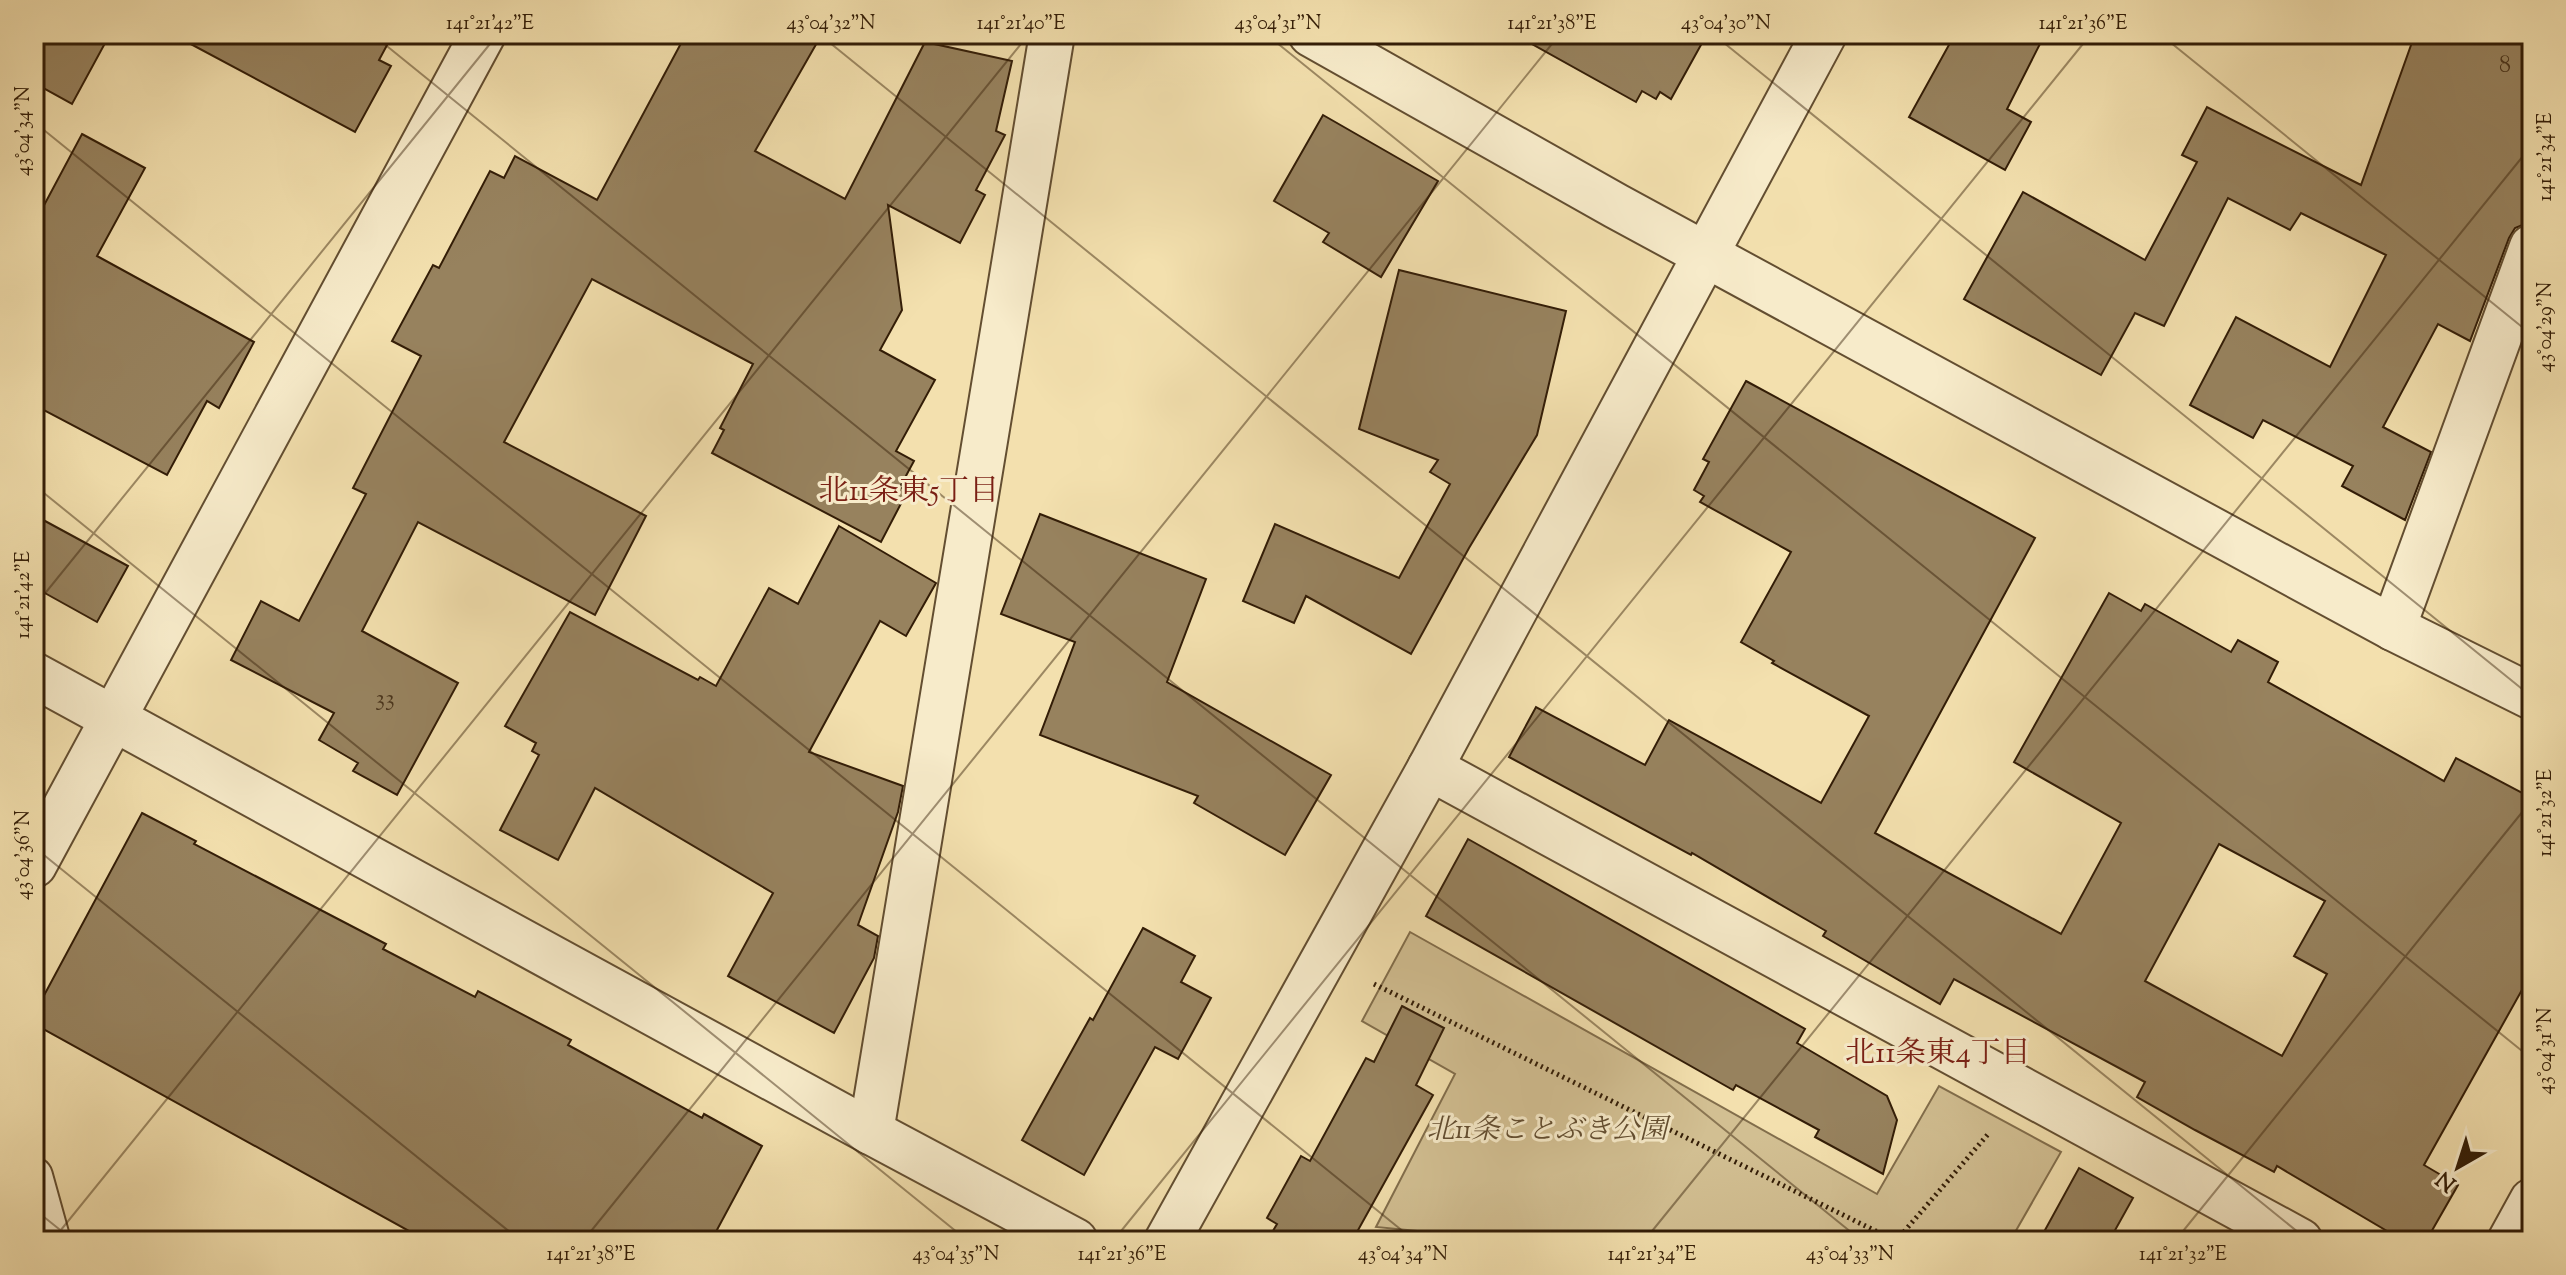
<svg xmlns="http://www.w3.org/2000/svg" width="2566" height="1275" viewBox="0 0 2566 1275" font-family="'Sorts Mill Goudy','Noto Serif JP',serif">
<style>
.green{fill:#d2bf92;stroke:#826e4c;stroke-width:2}
.building{fill:#97825e;stroke:#331d07;stroke-width:2;fill-rule:evenodd}
.lines{fill:none;stroke-linecap:round;stroke-linejoin:round}
.service-casing{stroke:#634e31;stroke-width:40}
.minor-casing{stroke:#634e31;stroke-width:48}
.tertiary-casing{stroke:#634e31;stroke-width:48}
.path{stroke:#331d07;stroke-width:5;stroke-dasharray:2 4;stroke-linecap:butt}
.service{stroke:#f7ebca;stroke-width:36}
.minor{stroke:#f7ebca;stroke-width:44}
.tertiary{stroke:#f7ebca;stroke-width:44}
.ticks{fill:none;stroke:#331d07;stroke-width:2;stroke-opacity:0.45}
.labels{text-anchor:middle;dominant-baseline:central;stroke-width:6;stroke-linejoin:round;paint-order:stroke}
.number-label{font-size:24px;fill:#4c361d}
.park-label{font-size:28px;font-style:italic;fill:#634e31;stroke:#f7ebca}
.neighbourhood-label{font-size:30px;fill:#7a1f14;stroke:#f7ebca}
.neatline{fill:none;stroke:#331d07;stroke-width:3}
.ticks-label{font-size:20px;text-anchor:middle;fill:#331d07}
</style>
<rect width="100%" height="100%" fill="#f3e0ae"/>
<filter id="stains"><feTurbulence type="fractalNoise" baseFrequency=".0025" numOctaves="4"/><feColorMatrix values="0 0 0 0 .2 0 0 0 0 .09 0 0 0 0 .02 0 0 0 .5 -.17"/></filter>
<radialGradient id="worn" r=".72"><stop offset=".6" stop-color="#630" stop-opacity="0"/><stop offset="1" stop-color="#630" stop-opacity=".3"/></radialGradient>
<path class="green" d="M1410,932L1877,1194L1939,1086L2061,1152L2010,1241H1521L1376,1227L1455,1074L1362,1021Z"/>
<g class="building">
<path d="M34,34H110L72,104L34,83Z"/>
<path d="M172,34H393L379,60L391,66L355,132Z"/>
<path d="M686,34H822L755,151L845,199L925,42L1012,61L996,131L1005,135L976,190L985,195L960,243L888,205L902,310L880,350L935,380L896,451L914,461L900,487L907,492L881,542L712,453L724,430L720,428L753,364L592,279L504,442L646,516L595,615L418,522L362,631L458,683L397,795L353,771L358,763L319,740L334,713L231,660L261,601L299,621L366,494L353,488L421,356L392,341L433,265L439,268L490,171L504,178L515,156L597,200Z"/>
<path d="M1514,34H1707L1671,99L1660,92L1656,99L1642,91L1636,102Z"/>
<path d="M1955,34H2045L2007,109L2031,122L2005,170L1909,117Z"/>
<path d="M2415,34H2532V218L2530,222L2515,228L2509,238L2470,341L2438,324L2383,427L2431,452L2405,520L2342,486L2353,466L2263,420L2253,438L2190,405L2236,317L2330,367L2386,255L2301,213L2290,230L2228,198L2164,326L2135,313L2101,375L1964,299L2023,192L2145,260L2197,162L2182,155L2207,107L2361,185Z"/>
<path d="M1323,115L1438,181L1381,277L1323,242L1329,233L1274,201Z"/>
<path d="M82,134L145,168L97,256L254,342L219,408L207,401L167,475L34,405V224Z"/>
<path d="M1399,270L1566,311L1537,435L1469,548L1411,654L1306,596L1294,623L1243,601L1275,524L1399,578L1450,484L1430,472L1438,460L1359,429Z"/>
<path d="M1746,381L2035,538L1875,833L2061,934L2121,823L2014,762L2109,593L2141,611L2145,604L2231,652L2238,640L2278,662L2268,682L2444,781L2456,758L2532,798V972L2424,1165L2458,1185L2426,1241H2404L2277,1166L2274,1172L2195,1130L2137,1097L2145,1082L1954,979L1940,1004L1823,936L1826,931L1692,853L1691,855L1509,757L1536,707L1645,765L1669,720L1821,803L1869,716L1772,663L1774,661L1741,642L1791,552L1700,502L1704,496L1694,490L1709,462L1703,459ZM2219,844L2325,901L2294,956L2327,974L2282,1056L2145,981Z"/>
<path d="M1040,514L1206,579L1167,682L1331,775L1285,855L1194,803L1198,796L1040,735L1075,642L1001,614Z"/>
<path d="M34,515L128,566L97,622L34,587Z"/>
<path d="M839,526L936,583L906,636L880,621L809,752L903,786L898,812L858,925L878,936L874,958L834,1033L728,976L773,893L595,788L558,860L500,830L539,755L532,751L536,743L505,726L570,612L698,680L700,677L716,686L769,588L798,604Z"/>
<path d="M142,813L196,841L194,844L386,944L383,949L475,997L478,991L571,1040L568,1045L702,1118L704,1114L762,1146L711,1241H427L34,1024V1014Z"/>
<path d="M1468,839L1805,1029L1797,1043L1887,1096L1897,1120L1883,1174L1815,1137L1819,1130L1736,1085L1733,1090L1426,916Z"/>
<path d="M1143,928L1195,956L1181,982L1211,998L1178,1059L1155,1047L1084,1175L1022,1140L1090,1018L1093,1020Z"/>
<path d="M1402,1006L1444,1028L1416,1085L1433,1095L1352,1241H1267L1277,1224L1267,1218L1301,1156L1310,1161L1366,1058L1374,1062Z"/>
<path d="M2079,1168L2133,1198L2109,1241H2039Z"/>
</g>
<g class="lines">
<g class="service-casing">
<path id="service" d="M34,1176L52,1241"/>
</g>
<g class="minor-casing">
<g id="minor">
<path d="M1311,34L1616,206L2393,628L2532,697"/>
<path d="M2393,628L2532,247"/>
<path d="M34,675L871,1132L1075,1241"/>
<path d="M1430,768L2300,1241"/>
<path d="M34,865L483,34"/>
<path d="M871,1132L1052,34"/>
<path d="M1167,1241L1430,768L1824,34"/>
</g>
</g>
<g class="tertiary-casing">
<path id="tertiary" d="M2510,1241L2532,1201"/>
</g>
<path class="path" d="M1374,984L1896,1241L1989,1133"/>
<use href="#service" class="service"/>
<use href="#minor" class="minor"/>
<use href="#tertiary" class="tertiary"/>
</g>
<path class="ticks" d="M372,34L1862,1241M819,34L2309,1241M1266,34L2532,1059M1713,34L2532,697M2160,34L2532,335M34,122L1415,1241M34,485L968,1241M34,607L498,34M34,847L521,1241M34,1209L74,1241M52,1241L1029,34M583,1241L1560,34M1113,1241L2091,34M1644,1241L2532,145M2175,1241L2532,800"/>
<g class="labels">
<g class="number-label">
<text x="2505" y="66">8</text>
<text x="385" y="699">33</text>
</g>
<g class="park-label">
<text x="1547" y="1131">北11条ことぶき公園</text>
</g>
<g class="neighbourhood-label">
<text x="909" y="492">北11条東5丁目</text>
<text x="1938" y="1054">北11条東4丁目</text>
</g>
</g>
<rect width="2566" height="1275" fill="none" stroke="#f3e0ae" stroke-width="88"/>
<g transform="translate(2458 1167) rotate(219)" stroke="#f7ebca" stroke-width="6" paint-order="stroke">
<path d="M0-6L14 30L0 20L-14 30Z" fill="#331d07"/>
<text y="-12" font-size="22" font-weight="bold" text-anchor="middle" fill="#331d07">N</text>
</g>
<rect x="44" y="44" width="2478" height="1187" class="neatline"/>
<g class="ticks-label">
<text x="490" y="29">141°21'42"E</text>
<text x="831" y="29">43°04'32"N</text>
<text x="1021" y="29">141°21'40"E</text>
<text x="1278" y="29">43°04'31"N</text>
<text x="1552" y="29">141°21'38"E</text>
<text x="1726" y="29">43°04'30"N</text>
<text x="2083" y="29">141°21'36"E</text>
<text transform="translate(22 131) rotate(-90)" y="7">43°04'34"N</text>
<text transform="translate(2544 157) rotate(-90)" y="7">141°21'34"E</text>
<text transform="translate(2544 327) rotate(-90)" y="7">43°04'29"N</text>
<text transform="translate(22 595) rotate(-90)" y="7">141°21'42"E</text>
<text transform="translate(2544 813) rotate(-90)" y="7">141°21'32"E</text>
<text transform="translate(22 855) rotate(-90)" y="7">43°04'36"N</text>
<text transform="translate(2544 1051) rotate(-90)" y="7">43°04'31"N</text>
<text x="591" y="1260">141°21'38"E</text>
<text x="956" y="1260">43°04'35"N</text>
<text x="1122" y="1260">141°21'36"E</text>
<text x="1403" y="1260">43°04'34"N</text>
<text x="1652" y="1260">141°21'34"E</text>
<text x="1850" y="1260">43°04'33"N</text>
<text x="2183" y="1260">141°21'32"E</text>
</g>
<rect width="100%" height="100%" filter="url(#stains)"/>
<rect width="100%" height="100%" fill="url(#worn)"/>
</svg>
